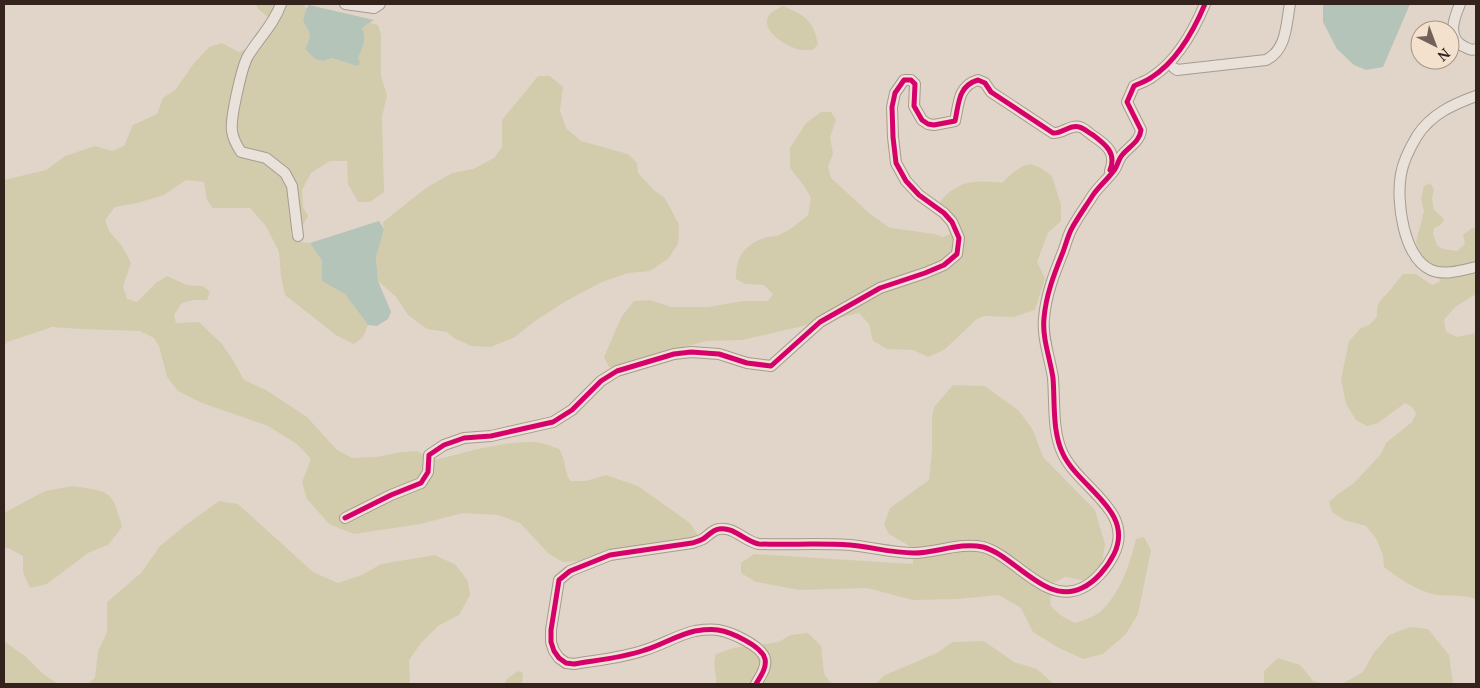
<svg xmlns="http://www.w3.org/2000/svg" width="1480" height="688" viewBox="0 0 1480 688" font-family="'Noto Serif',serif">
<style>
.green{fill:#d3ccac}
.water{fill:#b5c4b8}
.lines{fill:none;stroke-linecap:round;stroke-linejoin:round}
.minor-casing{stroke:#a59b93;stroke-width:12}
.minor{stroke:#e9e2da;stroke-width:10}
.cycleway-casing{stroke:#f3e1ce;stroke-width:8}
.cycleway{stroke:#d6006c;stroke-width:5}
</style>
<rect width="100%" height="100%" fill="#e1d5c9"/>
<g class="green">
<path d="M256,4H304L306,9L303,21C311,34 312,36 305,49L315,59L324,61L331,58L340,61L358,58L363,47L362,28L370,23L378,25L381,35V76L387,95L382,117L384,192L370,202H358L348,184L347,161H330L311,173L302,190L303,207L308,216L303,225L291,228V236L301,242L310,243L322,261L335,288L345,294L368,325L363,337L354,344L336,335L285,295L281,277L279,252L266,226L250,208H213L207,200L204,182L186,180L164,195L137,203L115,207L105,220L109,231L122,246L131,263L123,286L127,299L137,302L157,282L167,276L187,285L203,286L210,292L207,300H194L182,303L174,315L176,323L199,322L222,344L233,360L244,380L266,390L307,417L337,450L352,458L376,457L401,452L417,451L433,460C465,453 500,441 533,442C542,442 551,446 559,449C566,460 564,470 570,481H586L606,475L638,486L690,523L699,537L698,540L608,551L579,561L563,562L549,554L520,523L498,515L463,513L420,524L354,534L329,524L307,499L302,482L311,459L297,444L268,426L202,403L178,391L167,377L159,346L154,338L140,331L80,329L52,327L7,342L4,347V180L46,170L65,156L95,146L112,151L124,146L133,125L157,114L163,98L176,89L194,63L209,47L222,43L239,52L259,44L269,18L258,9Z"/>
<path d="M783,6C805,15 813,20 818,44L813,50C810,50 805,50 801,50C788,48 757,30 770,14C772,11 779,8 783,6Z"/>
<path d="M538,76H550L563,87L560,111L566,128L581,141L628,154L637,163L638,173L655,191L665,198L679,225L678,244L668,259L650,271L628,273L602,282L568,300L535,321L515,337L491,347L471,346L454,338L447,332L427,329L408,315L396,297L378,281L376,257L384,229L383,222L426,188L452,173L473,169L494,158L502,147V120Z"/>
<path d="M821,112H831L836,120L830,137L833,154L828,166L831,178L869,213L890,228L935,234L943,237L950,234L954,219L940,202C957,180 977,180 1002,183C1009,176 1024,161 1034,165C1040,167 1047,172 1052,176L1061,205V221L1048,233L1037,262L1045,278L1035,310L1014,317L984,316L977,319L944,350L928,357L913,350L887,349L873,341L869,324L859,313L742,340L707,341L647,356L619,368L609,367L604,357L622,316L634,301L650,300L672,307H708L743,301H768L773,294L764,285L745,284L736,279C736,257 743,246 764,238C770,236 778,237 783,233C792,229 800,221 808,215L811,198L804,186L790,168V148L806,123Z"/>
<path d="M1430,183L1434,189L1432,199L1434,210L1442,217L1444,221L1439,226L1434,228L1433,233L1437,245L1443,249L1457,251L1465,244L1463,235L1472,228H1476V294L1455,307L1444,320L1446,332L1457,337L1476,333V599C1461,593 1444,598 1429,593C1413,588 1397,577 1384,567L1383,555L1376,538L1366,526L1344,520L1332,512L1329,502L1338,494L1354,483L1381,454L1386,443L1412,422L1416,413L1412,407L1405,403L1378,423L1367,426L1356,420L1346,404L1341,379L1349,341L1361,328L1369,325L1377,317C1376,301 1382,300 1391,289C1395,284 1399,279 1403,274H1416L1432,285L1439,282L1442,277L1440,269L1432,265L1424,258L1419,250L1416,242L1424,211L1421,198L1424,186Z"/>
<path d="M953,385L985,386L1019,411L1033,430L1043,457L1095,510L1105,544L1101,571L1088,581L1065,577L1052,584L1050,605L1060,615L1075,623C1083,620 1094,617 1100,612C1121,592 1129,566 1136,539L1144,537L1151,550L1138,614L1126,634L1103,654L1083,659L1059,648L1033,632L1021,608L999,595L958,599L913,600L867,588L799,590L756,582L741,573V563L754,554L913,564V548L889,534L884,524L890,508L929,480L932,450V417L934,407Z"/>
<path d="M73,486C110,492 112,489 122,527L108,545L88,553L47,584L30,588L23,572V556L8,548L4,549V513L45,491Z"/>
<path d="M219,501L238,504L313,572L338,583L362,575L381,564L435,555L456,565L468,581L470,595L459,615L438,626L421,643L409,660L410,684H87L95,678L98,651L107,632V602L141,573L160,546L187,524Z"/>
<path d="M1410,627L1428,629L1449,655L1453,684H1342L1363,672L1373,654L1389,635Z"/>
<path d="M808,633L821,646L824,674L832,684H716C717,672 712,667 716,654L733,648L779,642L790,635Z"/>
<path d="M4,641L26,657L43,674L58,684H4Z"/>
<path d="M984,641L1014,662L1037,669L1054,684H875L885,675L937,653L952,642Z"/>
<path d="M1278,658L1300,665L1313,681L1326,684H1264V671Z"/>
<path d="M518,671L523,673L522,684H504L508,678Z"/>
</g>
<g class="water">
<path d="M1323,4H1410L1383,67L1366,70L1354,65L1337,49L1323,22Z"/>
<path d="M309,5L374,20L362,28C367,39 363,47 358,58L360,62L358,66L331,58L324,61L315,59L305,49C312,36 311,34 303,21L306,9Z"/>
<path d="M379,221L384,229L376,257L378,281L391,312L388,319L377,326L368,325L345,294L322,281V261L310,243Z"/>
</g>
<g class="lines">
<g class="minor-casing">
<g id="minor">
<path d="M281,4C274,24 259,38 248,56C242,66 230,119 232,131C233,139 237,146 241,152L266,158L285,173L292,186L298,236"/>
<path d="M345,4L374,8L380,4"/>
<path d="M1460,4C1454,18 1446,39 1465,47C1469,49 1471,51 1476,49"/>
<path d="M1174,68L1177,70L1266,60C1287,50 1286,24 1290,4"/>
<path d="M1476,96C1454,104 1431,114 1417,136C1411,146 1403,162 1401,174C1396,201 1403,257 1431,270C1444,276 1463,270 1476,267"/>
<path d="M345,518L391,495L421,483L428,472L429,455L444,445L464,438L491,436L553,422L572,410L601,381L617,371L674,354L691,352L719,354L747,363L771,366L820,322L880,288L925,273L944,265L957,254L959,238L952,222L944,213L919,195L906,181L896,163L893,137L892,107L895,93L904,80H911L915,84L914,106L922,120L928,124L934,125L955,121C959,103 958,86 978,80L985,83L991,92L1053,133C1062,134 1071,124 1080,127C1084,128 1089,133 1093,136C1107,145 1117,153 1110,171"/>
<path d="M756,684C760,677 767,668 765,659C762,646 731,632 718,630C711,629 702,630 695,631C677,635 662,645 645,650C622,658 598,660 574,664L566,663L559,658L554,651L551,642V630L559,580L570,571L610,555L692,543C695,542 699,541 703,539C708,536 712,530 719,529C733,526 746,542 759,544C789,545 820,543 850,545C871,547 893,553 914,553C936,553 960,542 983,547C1014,555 1046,606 1082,588C1095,582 1107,568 1114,554C1135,511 1079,488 1063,454C1052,432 1055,402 1053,378C1050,358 1042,338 1044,318C1046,295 1054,274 1063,252C1066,244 1068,235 1072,228C1078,217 1086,206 1093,195C1099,186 1109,178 1115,169C1118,164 1119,158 1123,154C1130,146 1140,141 1141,130L1127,102L1134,86C1140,83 1147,81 1152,77C1177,61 1194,30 1205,4"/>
</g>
</g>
<use href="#minor" class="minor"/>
<g class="cycleway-casing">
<g id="cycleway">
<path d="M345,518L391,495L421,483L428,472L429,455L444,445L464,438L491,436L553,422L572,410L601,381L617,371L674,354L691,352L719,354L747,363L771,366L820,322L880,288L925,273L944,265L957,254L959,238L952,222L944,213L919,195L906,181L896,163L893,137L892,107L895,93L904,80H911L915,84L914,106L922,120L928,124L934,125L955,121C959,103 958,86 978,80L985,83L991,92L1053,133C1062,134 1070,124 1079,127C1084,128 1089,133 1093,135C1105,144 1117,153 1110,170"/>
<path d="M756,684C760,677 767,668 765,659C762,646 731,632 718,630C711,629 702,630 695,631C677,635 662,645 645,650C622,658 598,660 574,664L566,663L559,658L554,651L551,642V630L559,580L570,571L610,555L692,543C695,542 699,541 703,539C708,536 712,530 719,529C733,526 746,542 759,544C789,545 820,543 850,545C871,547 893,553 914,553C936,553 960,542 983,547C1014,555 1046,606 1082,588C1095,582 1107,568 1114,554C1135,511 1079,488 1063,454C1052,432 1055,402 1053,378C1050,358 1042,338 1044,318C1046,295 1054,274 1063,252C1066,244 1068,235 1072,228C1078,217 1086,206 1093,195C1099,186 1109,178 1115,169C1118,164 1119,158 1123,154C1130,146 1140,141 1141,130L1127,102L1134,86C1140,83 1147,81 1152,77C1177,61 1194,30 1205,4"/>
</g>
</g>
<use href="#cycleway" class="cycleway"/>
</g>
<rect width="1480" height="688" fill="none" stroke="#33231c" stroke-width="10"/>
<g transform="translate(1435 45) rotate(138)"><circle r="24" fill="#f3e1ce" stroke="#a69587"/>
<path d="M0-4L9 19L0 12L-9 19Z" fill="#706159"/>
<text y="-8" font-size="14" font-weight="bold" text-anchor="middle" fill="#33231c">N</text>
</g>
</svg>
